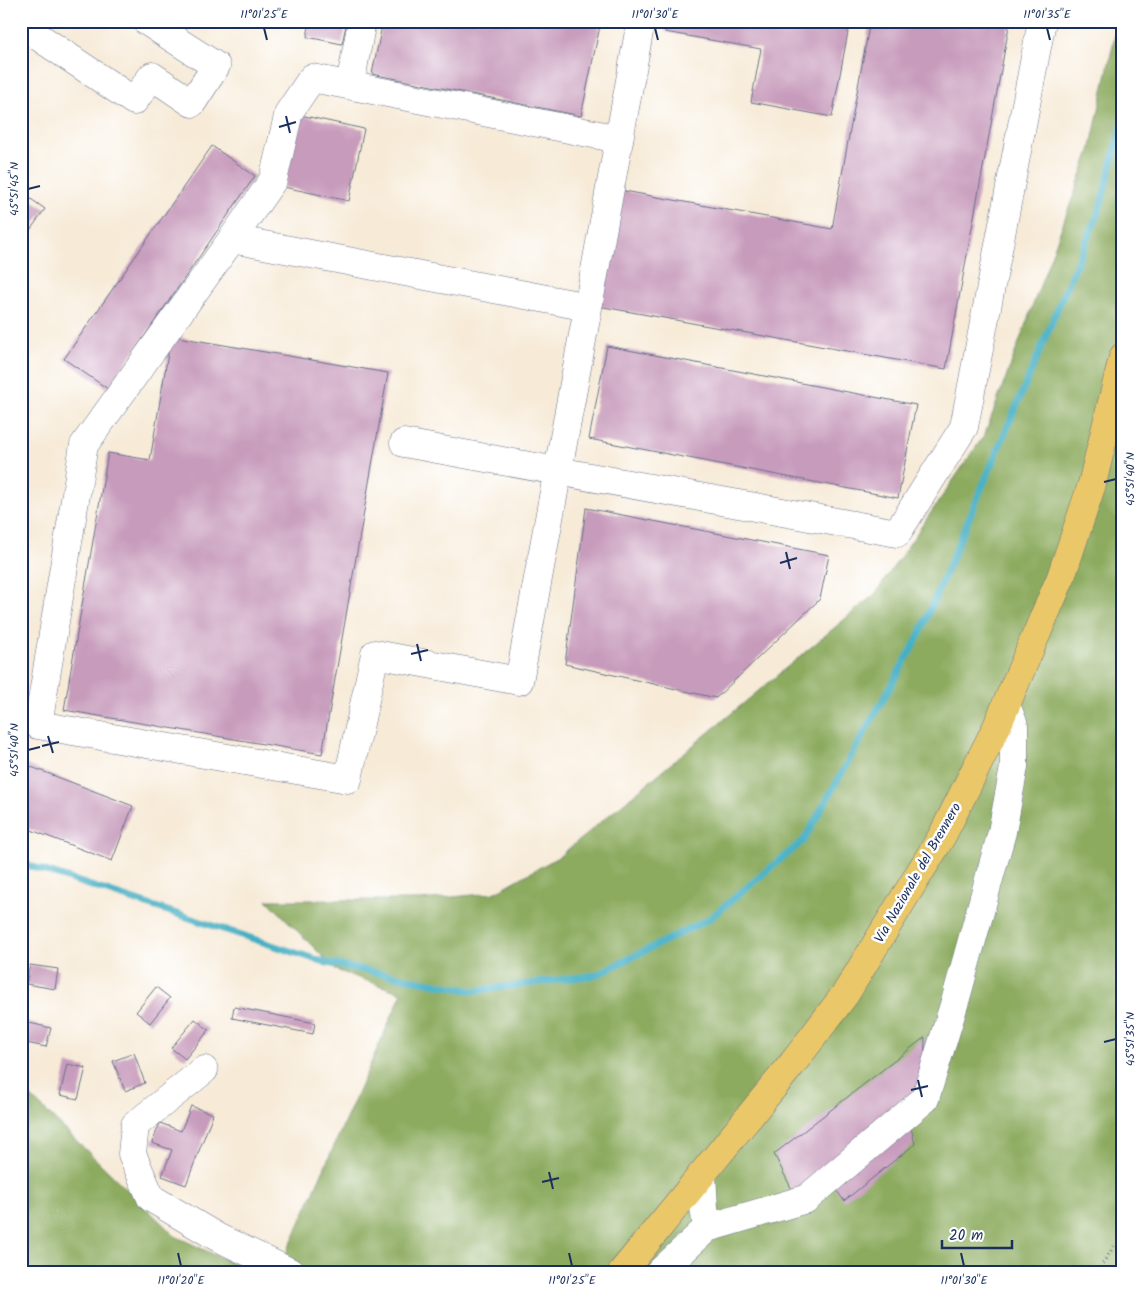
<svg xmlns="http://www.w3.org/2000/svg" width="1144" height="1293" viewBox="0 0 1144 1293" font-family="Kalam,sans-serif">
<style>
.forest{fill:#8cab5f;stroke:#546d5e}
.lines{fill:none;stroke-linecap:round;stroke-linejoin:round}
.stream{stroke:#45afc3;stroke-width:7}
.building{fill:#c79bbc}
.minor-casing{stroke:#687189;stroke-width:29}
.major-casing{stroke:#687189;stroke-width:29}
.path{stroke:#687189;stroke-width:3;stroke-dasharray:1 4;stroke-linecap:butt}
.minor{stroke:#fff;stroke-width:28}
.major{stroke:#eac769;stroke-width:28}
.ticks{fill:none;stroke:#1b2f5e;stroke-width:2}
.labels{text-anchor:middle;dominant-baseline:central;stroke-width:5;stroke-linejoin:round;paint-order:stroke}
.street-label{font-size:14px;fill:#1b2f5e;stroke:#fff}
.neatline{fill:none;stroke:#1b2f5e;stroke-width:2}
.ticks-label{font-size:12px;text-anchor:middle;fill:#1b2f5e}
</style>
<rect width="100%" height="100%" fill="#fff"/>
<filter id="ink" filterUnits="userSpaceOnUse"><feTurbulence type="fractalNoise" baseFrequency=".02" numOctaves="2"/><feDisplacementMap in="SourceGraphic" scale="10" xChannelSelector="R" yChannelSelector="G"/><feConvolveMatrix kernelMatrix="1 2 1 2 8 2 1 2 1" color-interpolation-filters="sRGB"/></filter>
<filter id="wash" filterUnits="userSpaceOnUse"><feTurbulence type="fractalNoise" baseFrequency=".0096" numOctaves="4" result="noise"/><feDisplacementMap in="SourceGraphic" scale="20" xChannelSelector="R" yChannelSelector="G"/><feGaussianBlur stdDeviation="1.12" result="paint"/><feColorMatrix in="noise" values="0 0 0 0 0 0 0 0 0 0 0 0 0 0 0 0 0 1.4 0 .05"/><feComposite in="paint" operator="in"/></filter>
<g filter="url(#wash)">
<rect width="100%" height="100%" fill="#f7ebd8"/>
<g class="forest">
<path d="M1118,21H1123V1272H278L402,993L336,970L267,900H421L494,893L560,856L875,594L985,434L1090,151Z"/>
<path d="M21,1087L175,1236L251,1272H21Z"/>
</g>
<g class="lines">
<path class="stream" d="M21,863L327,963L473,991L596,975L709,919L804,840L919,636L1099,211L1123,122"/>
</g>
<g id="blocks">
<g class="building">
<path d="M310,21H347L342,44L307,37Z"/>
<path d="M383,21H601L581,116L372,74Z"/>
<path d="M667,21H850L832,117L751,102L761,49L665,32Z"/>
<path d="M870,21H1010L946,369L598,306L619,190L832,229Z"/>
<path d="M300,115L364,129L349,201L284,187Z"/>
<path d="M212,146L255,176L108,389L64,359Z"/>
<path d="M21,192L45,209L21,243Z"/>
<path d="M171,336L388,373L322,754L64,710L108,453L150,460Z"/>
<path d="M607,346L916,405L898,498L589,439Z"/>
<path d="M586,508L829,555L820,599L716,698L565,664Z"/>
<path d="M21,763L133,806L112,861L21,826Z"/>
<path d="M30,965L58,969L55,989L26,984Z"/>
<path d="M156,987L170,998L150,1023L136,1012Z"/>
<path d="M234,1007L315,1023L313,1034L232,1018Z"/>
<path d="M195,1019L209,1030L185,1059L171,1048Z"/>
<path d="M21,1021L51,1028L46,1047L21,1042Z"/>
<path d="M925,1037L924,1090L794,1194L774,1154Z"/>
<path d="M134,1053L145,1083L125,1091L113,1061Z"/>
<path d="M67,1064L86,1068L78,1099L60,1095Z"/>
<path d="M191,1106L213,1114L186,1185L162,1176L172,1150L152,1143L160,1123L181,1131Z"/>
<path d="M910,1124L915,1144L844,1201L833,1185Z"/>
</g>
</g>
</g>
<g filter="url(#ink)">
<use href="#blocks" fill-opacity="0" stroke="#687189" stroke-width="1"/>
<g class="lines">
<g class="minor-casing">
<g id="minor">
<path d="M21,25L134,101L152,76L192,103L216,66L146,21"/>
<path d="M350,85L362,21"/>
<path d="M232,239L273,180L289,112L312,78L619,139"/>
<path d="M588,307L232,239L84,445L38,725L348,779L375,654L519,681C560,461 600,241 641,21"/>
<path d="M404,443L897,533L964,427L1042,21"/>
<path d="M204,1070L135,1125L132,1154L151,1198L217,1237L290,1272"/>
<path d="M702,1174L704,1208L707,1228"/>
<path d="M660,1272L707,1228L806,1199L925,1099L956,998L1002,832L1014,767V725L1006,705"/>
</g>
</g>
<g class="major-casing">
<path id="major" d="M622,1272L793,1063L846,993L942,836L997,726L1061,577L1092,484L1123,357"/>
</g>
<path class="path" d="M1097,1272L1115,1245L1123,1241"/>
<use href="#minor" class="minor"/>
<use href="#major" class="major"/>
</g>
</g>
<path class="ticks" d="M264,28L267,40M655,28L658,40M1047,28L1050,40M286,116L290,133M279,127L296,122M28,189L40,186M1104,482L1116,479M786,552L790,569M780,563L797,558M417,644L421,661M411,654L428,650M48,736L53,753M42,746L59,742M28,750L40,747M1104,1042L1116,1039M918,1080L922,1097M911,1090L928,1086M549,1172L553,1189M542,1182L559,1178M178,1253L181,1266M569,1253L572,1266M961,1253L964,1266"/>
<g class="labels">
<g class="street-label">
<text transform="translate(918 873) rotate(-60)">Via Nazionale del Brennero</text>
</g>
</g>
<rect width="1144" height="1293" fill="none" stroke="#fff" stroke-width="55"/>
<path d="M942 1240v8h70v-8" fill="none" stroke="#1b2f5e" stroke-width="2.5"/>
<text x="949" y="1240" font-size="15" fill="#1b2f5e" stroke="#ffffff" stroke-width="4" paint-order="stroke">20 m</text>
<rect x="28" y="28" width="1088" height="1238" class="neatline"/>
<g class="ticks-label">
<text x="264" y="18">11°01'25"E</text>
<text x="655" y="18">11°01'30"E</text>
<text x="1047" y="18">11°01'35"E</text>
<text transform="translate(14 189) rotate(-90)" y="4">45°51'45"N</text>
<text transform="translate(1130 479) rotate(-90)" y="4">45°51'40"N</text>
<text transform="translate(14 750) rotate(-90)" y="4">45°51'40"N</text>
<text transform="translate(1130 1039) rotate(-90)" y="4">45°51'35"N</text>
<text x="181" y="1284">11°01'20"E</text>
<text x="572" y="1284">11°01'25"E</text>
<text x="964" y="1284">11°01'30"E</text>
</g>
</svg>
